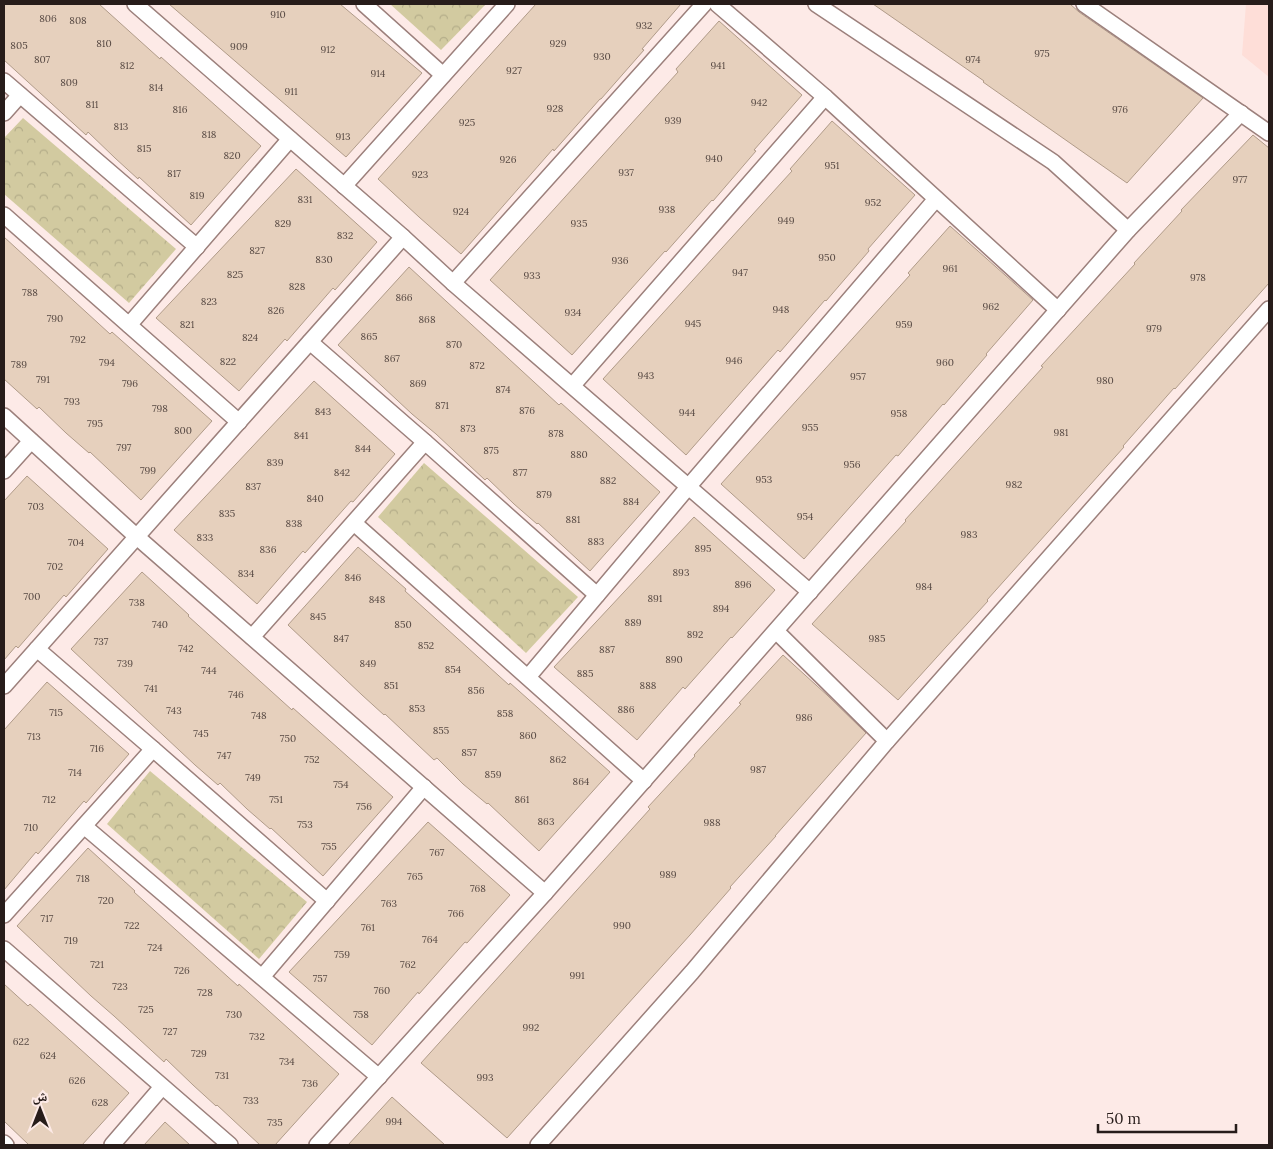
<svg xmlns="http://www.w3.org/2000/svg" width="1273" height="1149" viewBox="0 0 1273 1149" font-family="Lora,'Noto Naskh Arabic',serif">
<style>
.built{fill:#feded8}
.park{fill:url(#park-crowns)}
.building{fill:#e6d0bd;stroke:#b09b89}
.lines{fill:none;stroke-linecap:round;stroke-linejoin:round}
.minor-casing{stroke:#9c807c;stroke-width:18}
.minor{stroke:#fff;stroke-width:15}
.labels{text-anchor:middle;dominant-baseline:central;stroke-width:4;stroke-linejoin:round;paint-order:stroke}
.number-label{font-size:10px;fill:#574943}
</style>
<defs>
<pattern id="park-crowns" width="20" height="18" patternUnits="userSpaceOnUse" patternTransform="scale(1.25)"><rect width="20" height="18" fill="#d2caa0"/><path d="M2 6a3 3 0 1 1 6 0M12 15a3 3 0 1 1 6 0" fill="none" stroke="#b4ad89"/></pattern>
</defs>
<rect width="100%" height="100%" fill="#fdeae7"/>
<path class="built" d="M1246,4H1269V77L1242,55Z"/>
<g class="park">
<path d="M390,4H486L441,50Z"/>
<path d="M23,118L176,249L129,303L4,194V138Z"/>
<path d="M424,463L578,597L526,653L378,517Z"/>
<path d="M150,771L307,902L259,959L107,824Z"/>
</g>
<g class="building">
<path d="M4,4H99L160,59L161,57L261,146L191,225L139,177L138,179L115,158L88,132L86,135L4,60Z"/>
<path d="M169,4H340L422,73L346,157Z"/>
<path d="M536,4H681L642,49L644,50L601,99H600L554,151L553,149L461,254L419,217L378,179Z"/>
<path d="M873,4H1070L1079,12L1203,98L1127,183L983,82L984,81Z"/>
<path d="M719,21L802,95L754,150L756,151L713,201L712,200L666,252L665,251L572,355L490,280L678,72L676,69Z"/>
<path d="M832,121L915,195L868,249L869,251L826,301L825,300L780,352L778,350L686,455L603,379L792,171L790,169Z"/>
<path d="M1253,135L1269,148V283L1175,389L1174,388L1123,446L1124,447L987,600L988,601L946,647L898,700L812,624L906,521L905,520L1043,367L1041,366L1135,264L1134,263L1182,211L1181,210Z"/>
<path d="M296,169L377,242L335,290L333,288L287,341L285,339L239,391L156,318Z"/>
<path d="M950,226L1033,300L986,354L987,355L944,405L943,404L898,456L896,455L804,559L721,484L910,275L908,273Z"/>
<path d="M4,237L110,334L112,332L212,421L141,500L90,452L89,453L66,433L39,407L37,409L4,379Z"/>
<path d="M409,267L559,405L561,403L660,492L590,571L538,523L537,524L514,504L487,478L485,480L436,434L412,414L338,345Z"/>
<path d="M314,381L395,454L353,502L351,501L305,553L303,551L257,604L174,530Z"/>
<path d="M27,476L108,549L66,597L64,595L18,648L16,646L4,660V501Z"/>
<path d="M694,517L775,590L732,638L731,637L685,689L683,687L637,740L554,667Z"/>
<path d="M358,547L406,589L405,591L509,685L510,683L610,772L539,851L488,803L487,804L463,784L437,758L434,760L385,714L384,715L362,695L288,625Z"/>
<path d="M142,572L189,615L188,616L292,710L293,708L393,797L323,876L271,828L270,829L247,809L220,783L218,785L195,765L71,649Z"/>
<path d="M783,655L827,695L866,733L775,836H776L730,887L731,888L690,935L507,1138L421,1063L650,809L648,807L695,756L694,755L741,704L739,703Z"/>
<path d="M47,682L129,754L86,803L84,801L38,854L36,852L4,890V730Z"/>
<path d="M428,822L510,895L467,943L465,942L419,994L418,992L372,1045L289,972Z"/>
<path d="M88,848L135,891L134,892L238,986L239,984L339,1074L275,1145H260L217,1105L216,1106L193,1085L166,1059L164,1062L114,1016L91,996L17,926Z"/>
<path d="M4,984L28,1006L30,1004L129,1093L82,1145H29L4,1121Z"/>
<path d="M392,1097L445,1145H348Z"/>
<path d="M165,1122L190,1145H144Z"/>
</g>
<g class="lines">
<g class="minor-casing">
<g id="minor">
<path d="M135,4L403,237L453,283L810,592"/>
<path d="M364,4L443,75"/>
<path d="M717,4L825,97L1058,310"/>
<path d="M816,4L1053,162L1128,230"/>
<path d="M1084,4L1269,133"/>
<path d="M4,81L197,247"/>
<path d="M4,113L20,95"/>
<path d="M344,186L507,4"/>
<path d="M4,215L239,422"/>
<path d="M453,283L704,4"/>
<path d="M129,325L290,139"/>
<path d="M310,342L425,442L597,595"/>
<path d="M573,385L825,97"/>
<path d="M4,416L137,537L545,893"/>
<path d="M4,471L31,441"/>
<path d="M354,523L644,781"/>
<path d="M776,631L887,741"/>
<path d="M252,637L425,442"/>
<path d="M37,649L153,749L327,901"/>
<path d="M528,677L689,486L936,199"/>
<path d="M4,686L403,237"/>
<path d="M84,826L379,1077"/>
<path d="M4,915L153,749"/>
<path d="M4,949L230,1145"/>
<path d="M262,977L424,787"/>
<path d="M4,1143L6,1145"/>
<path d="M112,1145L162,1087"/>
<path d="M317,1145L545,893L1128,230L1241,113"/>
<path d="M538,1145L692,972L887,741L1269,309"/>
</g>
</g>
<use href="#minor" class="minor"/>
</g>
<g class="labels">
<g class="number-label">
<text x="278" y="14">910</text>
<text x="48" y="18">806</text>
<text x="78" y="20">808</text>
<text x="644" y="25">932</text>
<text x="104" y="43">810</text>
<text x="558" y="43">929</text>
<text x="19" y="45">805</text>
<text x="239" y="46">909</text>
<text x="328" y="49">912</text>
<text x="1042" y="53">975</text>
<text x="602" y="56">930</text>
<text x="42" y="59">807</text>
<text x="973" y="59">974</text>
<text x="127" y="65">812</text>
<text x="718" y="65">941</text>
<text x="514" y="70">927</text>
<text x="378" y="73">914</text>
<text x="69" y="82">809</text>
<text x="156" y="87">814</text>
<text x="291" y="91">911</text>
<text x="759" y="102">942</text>
<text x="92" y="104">811</text>
<text x="555" y="108">928</text>
<text x="180" y="109">816</text>
<text x="1120" y="109">976</text>
<text x="673" y="120">939</text>
<text x="467" y="122">925</text>
<text x="121" y="126">813</text>
<text x="209" y="134">818</text>
<text x="343" y="136">913</text>
<text x="144" y="148">815</text>
<text x="232" y="155">820</text>
<text x="714" y="158">940</text>
<text x="508" y="159">926</text>
<text x="832" y="165">951</text>
<text x="626" y="172">937</text>
<text x="174" y="173">817</text>
<text x="420" y="174">923</text>
<text x="1240" y="179">977</text>
<text x="197" y="195">819</text>
<text x="305" y="199">831</text>
<text x="873" y="202">952</text>
<text x="667" y="209">938</text>
<text x="461" y="211">924</text>
<text x="786" y="220">949</text>
<text x="283" y="223">829</text>
<text x="579" y="223">935</text>
<text x="345" y="235">832</text>
<text x="257" y="250">827</text>
<text x="827" y="257">950</text>
<text x="324" y="259">830</text>
<text x="620" y="260">936</text>
<text x="950" y="268">961</text>
<text x="740" y="272">947</text>
<text x="235" y="274">825</text>
<text x="532" y="275">933</text>
<text x="1198" y="277">978</text>
<text x="297" y="286">828</text>
<text x="30" y="292">788</text>
<text x="404" y="297">866</text>
<text x="209" y="301">823</text>
<text x="991" y="306">962</text>
<text x="781" y="309">948</text>
<text x="276" y="310">826</text>
<text x="573" y="312">934</text>
<text x="55" y="318">790</text>
<text x="427" y="319">868</text>
<text x="693" y="323">945</text>
<text x="187" y="324">821</text>
<text x="904" y="324">959</text>
<text x="1154" y="328">979</text>
<text x="369" y="336">865</text>
<text x="250" y="337">824</text>
<text x="78" y="339">792</text>
<text x="454" y="344">870</text>
<text x="392" y="358">867</text>
<text x="734" y="360">946</text>
<text x="228" y="361">822</text>
<text x="107" y="362">794</text>
<text x="945" y="362">960</text>
<text x="19" y="364">789</text>
<text x="477" y="365">872</text>
<text x="646" y="375">943</text>
<text x="858" y="376">957</text>
<text x="43" y="379">791</text>
<text x="1105" y="380">980</text>
<text x="130" y="383">796</text>
<text x="418" y="383">869</text>
<text x="503" y="389">874</text>
<text x="72" y="401">793</text>
<text x="442" y="405">871</text>
<text x="160" y="408">798</text>
<text x="527" y="410">876</text>
<text x="323" y="411">843</text>
<text x="687" y="412">944</text>
<text x="899" y="413">958</text>
<text x="95" y="423">795</text>
<text x="810" y="427">955</text>
<text x="468" y="428">873</text>
<text x="183" y="430">800</text>
<text x="1061" y="432">981</text>
<text x="556" y="433">878</text>
<text x="301" y="435">841</text>
<text x="124" y="447">797</text>
<text x="363" y="448">844</text>
<text x="491" y="450">875</text>
<text x="579" y="454">880</text>
<text x="275" y="462">839</text>
<text x="852" y="464">956</text>
<text x="148" y="470">799</text>
<text x="342" y="472">842</text>
<text x="520" y="472">877</text>
<text x="764" y="479">953</text>
<text x="608" y="480">882</text>
<text x="1014" y="484">982</text>
<text x="253" y="486">837</text>
<text x="544" y="494">879</text>
<text x="315" y="498">840</text>
<text x="631" y="501">884</text>
<text x="36" y="506">703</text>
<text x="227" y="513">835</text>
<text x="805" y="516">954</text>
<text x="573" y="519">881</text>
<text x="294" y="523">838</text>
<text x="969" y="534">983</text>
<text x="205" y="537">833</text>
<text x="596" y="541">883</text>
<text x="76" y="542">704</text>
<text x="703" y="548">895</text>
<text x="268" y="549">836</text>
<text x="55" y="566">702</text>
<text x="681" y="572">893</text>
<text x="246" y="573">834</text>
<text x="353" y="577">846</text>
<text x="743" y="584">896</text>
<text x="924" y="586">984</text>
<text x="32" y="596">700</text>
<text x="655" y="598">891</text>
<text x="377" y="599">848</text>
<text x="137" y="602">738</text>
<text x="721" y="608">894</text>
<text x="318" y="616">845</text>
<text x="633" y="622">889</text>
<text x="160" y="624">740</text>
<text x="403" y="624">850</text>
<text x="695" y="634">892</text>
<text x="341" y="638">847</text>
<text x="877" y="638">985</text>
<text x="101" y="641">737</text>
<text x="426" y="645">852</text>
<text x="186" y="648">742</text>
<text x="607" y="649">887</text>
<text x="674" y="659">890</text>
<text x="125" y="663">739</text>
<text x="368" y="663">849</text>
<text x="453" y="669">854</text>
<text x="209" y="670">744</text>
<text x="585" y="673">885</text>
<text x="391" y="685">851</text>
<text x="648" y="685">888</text>
<text x="151" y="688">741</text>
<text x="476" y="690">856</text>
<text x="236" y="694">746</text>
<text x="417" y="708">853</text>
<text x="626" y="709">886</text>
<text x="174" y="710">743</text>
<text x="56" y="712">715</text>
<text x="505" y="713">858</text>
<text x="259" y="715">748</text>
<text x="804" y="717">986</text>
<text x="441" y="730">855</text>
<text x="201" y="733">745</text>
<text x="528" y="735">860</text>
<text x="34" y="736">713</text>
<text x="288" y="738">750</text>
<text x="97" y="748">716</text>
<text x="469" y="752">857</text>
<text x="224" y="755">747</text>
<text x="312" y="759">752</text>
<text x="558" y="759">862</text>
<text x="758" y="769">987</text>
<text x="75" y="772">714</text>
<text x="493" y="774">859</text>
<text x="253" y="777">749</text>
<text x="581" y="781">864</text>
<text x="341" y="784">754</text>
<text x="49" y="799">712</text>
<text x="276" y="799">751</text>
<text x="522" y="799">861</text>
<text x="364" y="806">756</text>
<text x="546" y="821">863</text>
<text x="712" y="822">988</text>
<text x="305" y="824">753</text>
<text x="31" y="827">710</text>
<text x="329" y="846">755</text>
<text x="437" y="852">767</text>
<text x="668" y="874">989</text>
<text x="415" y="876">765</text>
<text x="83" y="878">718</text>
<text x="478" y="888">768</text>
<text x="106" y="900">720</text>
<text x="389" y="903">763</text>
<text x="456" y="913">766</text>
<text x="47" y="918">717</text>
<text x="132" y="925">722</text>
<text x="622" y="925">990</text>
<text x="368" y="927">761</text>
<text x="430" y="939">764</text>
<text x="71" y="940">719</text>
<text x="155" y="947">724</text>
<text x="342" y="954">759</text>
<text x="97" y="964">721</text>
<text x="408" y="964">762</text>
<text x="182" y="970">726</text>
<text x="577" y="975">991</text>
<text x="320" y="978">757</text>
<text x="120" y="986">723</text>
<text x="382" y="990">760</text>
<text x="205" y="992">728</text>
<text x="146" y="1009">725</text>
<text x="234" y="1014">730</text>
<text x="361" y="1014">758</text>
<text x="531" y="1027">992</text>
<text x="170" y="1031">727</text>
<text x="257" y="1036">732</text>
<text x="21" y="1041">622</text>
<text x="199" y="1053">729</text>
<text x="48" y="1055">624</text>
<text x="287" y="1061">734</text>
<text x="222" y="1075">731</text>
<text x="485" y="1077">993</text>
<text x="77" y="1080">626</text>
<text x="310" y="1083">736</text>
<text x="251" y="1100">733</text>
<text x="100" y="1102">628</text>
<text x="394" y="1121">994</text>
<text x="275" y="1122">735</text>
</g>
</g>
<rect width="1273" height="1149" fill="none" stroke="#271c1a" stroke-width="10"/>
<g transform="translate(40 1109)" stroke="#fdeae7" stroke-width="4" paint-order="stroke">
<path d="M0-4L9 19L0 12L-9 19Z" fill="#271c1a"/>
<text y="-8" font-size="14" font-weight="bold" text-anchor="middle" fill="#271c1a">ش</text>
</g>
<path d="M1098 1124v8h138v-8" fill="none" stroke="#271c1a" stroke-width="2.5"/>
<text x="1106" y="1124" font-size="15" fill="#271c1a" stroke="#fdeae7" stroke-width="4" paint-order="stroke">50 m</text>
</svg>
